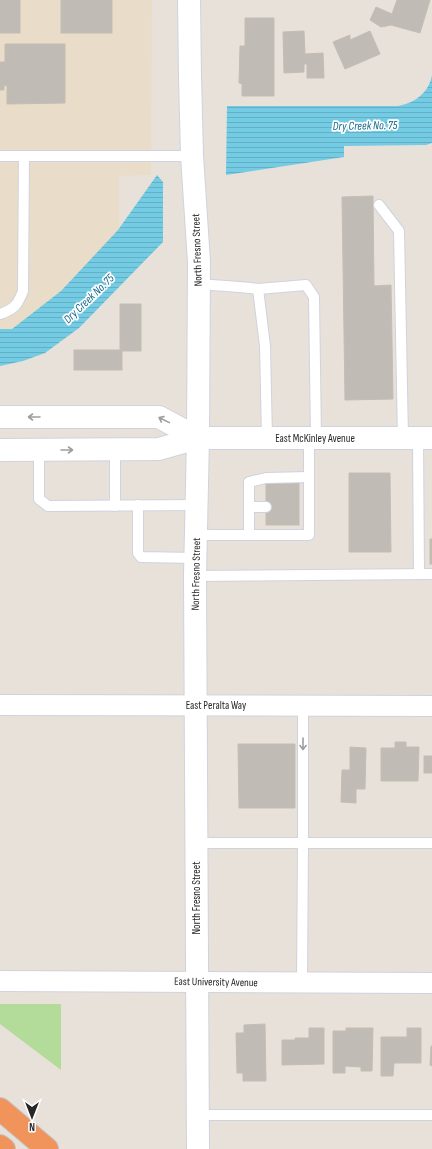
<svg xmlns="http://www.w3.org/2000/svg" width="432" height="1149" viewBox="0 0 432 1149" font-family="'Sofia Sans Condensed',sans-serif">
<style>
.education{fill:#e9ddc9}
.grass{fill:#b3db99}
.water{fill:url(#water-rules)}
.building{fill:#c1bbb6;stroke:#c3bdb3}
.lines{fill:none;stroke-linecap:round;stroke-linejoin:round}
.service-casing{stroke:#cfd3df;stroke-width:12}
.minor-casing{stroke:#cfd3df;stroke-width:22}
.secondary-casing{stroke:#cfd3df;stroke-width:24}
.motorway-casing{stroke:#c3c3c3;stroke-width:24}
.service{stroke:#fff;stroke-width:10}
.minor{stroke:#fff;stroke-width:20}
.secondary{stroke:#fff;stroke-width:22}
.motorway{stroke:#f0945c;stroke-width:22}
.oneway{stroke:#9e9e9e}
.labels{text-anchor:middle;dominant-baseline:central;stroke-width:3.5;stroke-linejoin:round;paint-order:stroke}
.street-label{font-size:11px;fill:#272727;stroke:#fff}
.water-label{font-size:12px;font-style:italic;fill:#17698a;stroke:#fff}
</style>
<defs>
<pattern id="water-rules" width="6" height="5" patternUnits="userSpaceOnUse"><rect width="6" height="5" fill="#73cce3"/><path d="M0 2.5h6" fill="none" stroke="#64afc3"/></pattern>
</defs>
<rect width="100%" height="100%" fill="#e8e1d9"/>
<path class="education" d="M0,0H152L151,175L119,176V230L61,291L12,329H0Z"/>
<path class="grass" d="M0,1004H61V1070L0,1024Z"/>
<g class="water">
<path d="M432,76V143L426,145L344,146V157L226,175L227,106H398C415,103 428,93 432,76Z"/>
<path d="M157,175L163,182V242L79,328L45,353L23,361L0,366V329H12L61,291L118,230Z"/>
</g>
<g class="building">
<rect x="0" y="0" width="20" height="33"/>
<rect x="61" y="0" width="51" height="33"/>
<path d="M397,0H430L420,33L391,25L381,27L370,20L376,7L392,14Z"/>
<path d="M245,18H274V96H242V84L239,83L240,46H245Z"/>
<path d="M304,31L305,54L323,53L324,78H307V64H304V72L284,73L283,32Z"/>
<path d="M370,31L380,54L345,69L333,42L350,35V40Z"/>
<path d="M5,44H65V103L7,104V85L4,86V90H0V62H5Z"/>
<path d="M373,196L374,286L391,285L393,399L345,400L342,197Z"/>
<rect x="120" y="304" width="21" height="47"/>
<rect x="74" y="350" width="48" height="20"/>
<path d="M349,473H390L391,552H349Z"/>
<rect x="266" y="481" width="33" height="44"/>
<rect x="430" y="539" width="2" height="25"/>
<path d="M395,742H406V747H419L418,781H381V748H395Z"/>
<path d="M238,744H295V808H239Z"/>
<path d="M350,747L366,748L365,789H356V803L341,802L342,770H350Z"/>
<rect x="424" y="756" width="8" height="17"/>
<path d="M265,1024L266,1081H243V1073H237L236,1033H244V1025Z"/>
<path d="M309,1028H324V1064L282,1065V1040H295V1038H309Z"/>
<path d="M346,1028H373L372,1071H361V1067L345,1066V1073H333V1031H346Z"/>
<path d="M407,1028H421V1063H394L393,1076H381V1037H407Z"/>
<path d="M431,1046H432V1066L430,1065Z"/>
</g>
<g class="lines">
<g class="service-casing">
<g id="service">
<path d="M0,156H192"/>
<path d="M379,205L399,231L403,438"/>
<path d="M199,284C219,286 238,286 258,289L265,346L267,438"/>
<path d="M258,289L306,285L314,297L316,438"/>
<path d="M0,314C15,309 18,304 23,291L24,156"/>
<path d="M418,438L419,574"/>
<path d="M39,450V499L48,506L197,505"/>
<path d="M138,505V553L141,557L195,558"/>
<path d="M115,506V450"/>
<path d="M249,507H266"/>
<path d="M196,535H309V438"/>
<path d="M249,535V482L266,478L309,477"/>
<path d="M195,576L432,574"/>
<path d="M196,843H432"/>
<path d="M302,983L303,844V705"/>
<path d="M198,1115H432"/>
</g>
</g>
<g class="minor-casing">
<g id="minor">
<path d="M0,705L432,706"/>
<path d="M0,981L432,983"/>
</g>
</g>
<g class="secondary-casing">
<g id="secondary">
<path d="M189,0L190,77L192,156L199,262L198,438L195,576L198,1149"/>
<path d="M0,417H159L198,438"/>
<path d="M0,450L159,449L198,438H432"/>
</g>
</g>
<g class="motorway-casing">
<g id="motorway">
<path d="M0,1109L47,1149"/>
<path d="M0,1146L4,1149"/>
</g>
</g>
<use href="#service" class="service"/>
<use href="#minor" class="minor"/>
<use href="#secondary" class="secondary"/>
<use href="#motorway" class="motorway"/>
</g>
<defs><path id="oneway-shaft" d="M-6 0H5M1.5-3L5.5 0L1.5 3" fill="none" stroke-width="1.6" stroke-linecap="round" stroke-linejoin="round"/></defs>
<g class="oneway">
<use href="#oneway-shaft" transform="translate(34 417) rotate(180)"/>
<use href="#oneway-shaft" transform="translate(164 420) rotate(-154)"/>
<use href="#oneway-shaft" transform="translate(67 450)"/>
<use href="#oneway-shaft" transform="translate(303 744) rotate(90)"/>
</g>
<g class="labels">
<g class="street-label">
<text transform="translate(197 250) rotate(-92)">North Fresno Street</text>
<text x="315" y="438">East McKinley Avenue</text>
<text transform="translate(196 574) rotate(-89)">North Fresno Street</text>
<text x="216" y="705">East Peralta Way</text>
<text transform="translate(196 898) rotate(-90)">North Fresno Street</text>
<text transform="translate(216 982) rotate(1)">East University Avenue</text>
</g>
<g class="water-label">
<text transform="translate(365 126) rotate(-1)">Dry Creek No. 75</text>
<text transform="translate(89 299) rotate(-44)">Dry Creek No. 75</text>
</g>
</g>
<g transform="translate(32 1117) rotate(180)" stroke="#ffffff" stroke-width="3" paint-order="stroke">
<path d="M0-3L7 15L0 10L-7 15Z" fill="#272727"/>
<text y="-6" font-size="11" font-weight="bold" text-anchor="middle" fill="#272727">N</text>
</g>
</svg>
